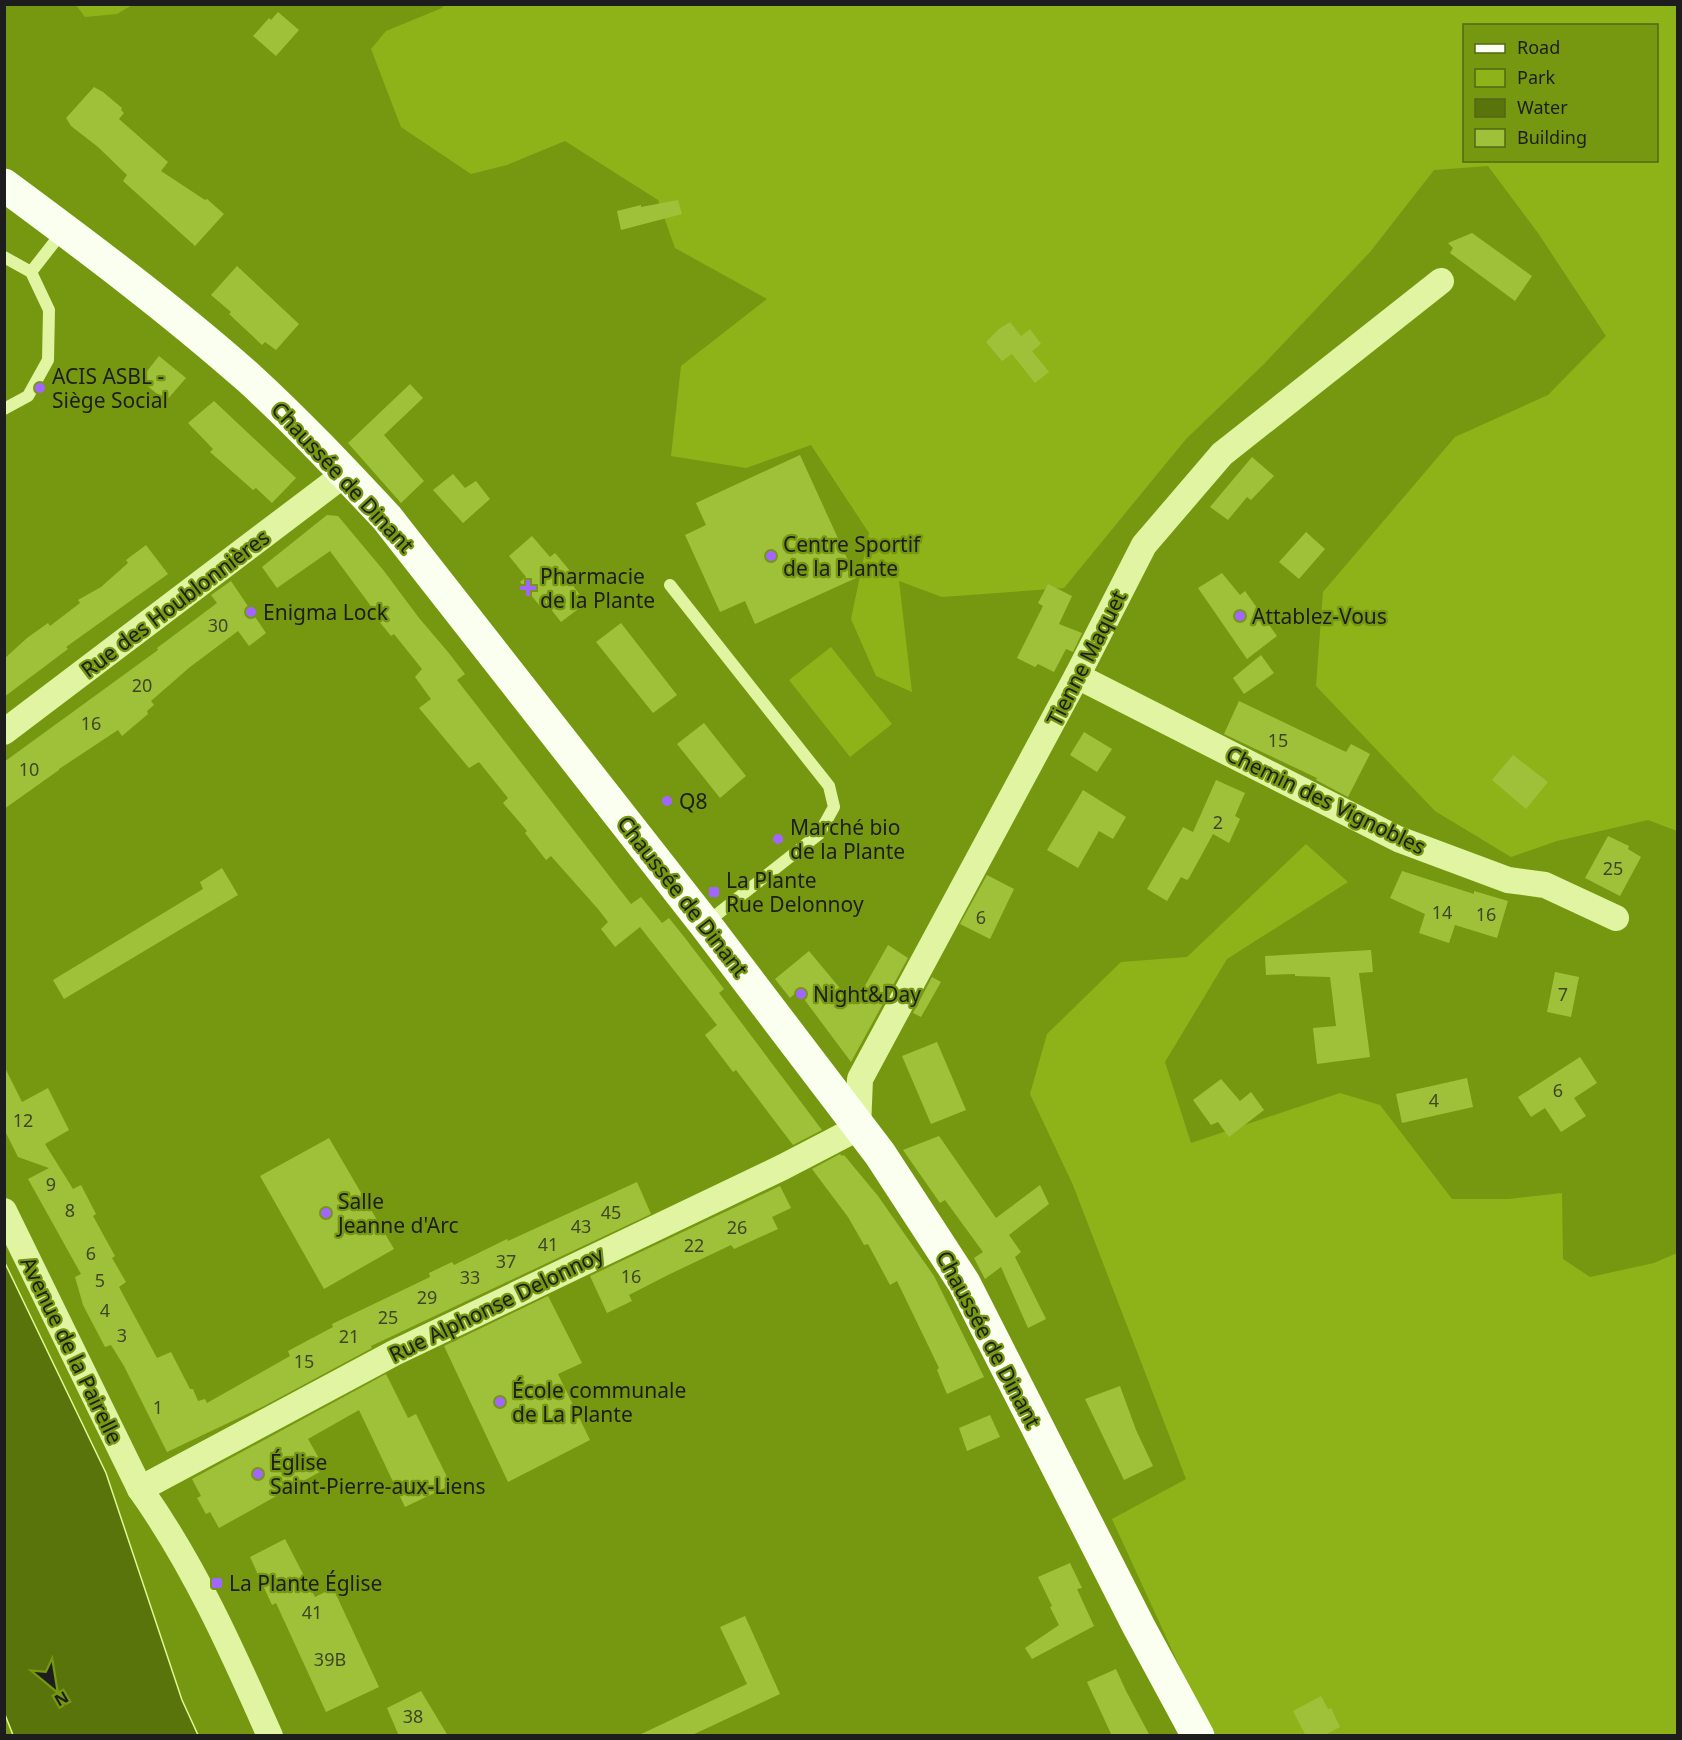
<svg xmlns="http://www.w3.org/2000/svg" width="1682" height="1740" viewBox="0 0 1682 1740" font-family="'Noto Sans',sans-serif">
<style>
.green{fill:#8eb318;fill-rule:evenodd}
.water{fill:#58740a;stroke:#e1f893;stroke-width:1.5}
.building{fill:#9fc139}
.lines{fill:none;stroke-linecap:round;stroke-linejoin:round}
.lane{stroke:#e0f4a2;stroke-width:12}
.street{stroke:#e0f4a2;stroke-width:26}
.primary{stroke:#faffef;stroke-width:33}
.poi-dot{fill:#a365ff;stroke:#769810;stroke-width:2}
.labels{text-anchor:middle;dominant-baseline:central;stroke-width:4.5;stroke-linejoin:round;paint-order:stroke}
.number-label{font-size:18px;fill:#3e4624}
.poi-label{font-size:21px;fill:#1d1d1d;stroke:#769810;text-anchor:start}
.street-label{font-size:21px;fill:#1d1d1d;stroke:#769810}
</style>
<rect width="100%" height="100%" fill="#769810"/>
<g class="green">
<path d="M444,4L1677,5V831L1648,820L1557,841L1511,857L1435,811L1316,686L1323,592L1455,437L1548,395L1606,336L1538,233L1488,166L1434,170L1370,252L1263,365L1186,439L1064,588L942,597L899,581L912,692L876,676L851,619L869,533L811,445L746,468L671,456L681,366L767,299L675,248L658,200L565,141L507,165L471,174L401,127L371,49L386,31L442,8ZM1464,26H1656V160H1464Z"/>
<path d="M76,5H132L117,14L85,17Z"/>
<path d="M831,647L892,724L850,757L789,680Z"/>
<path d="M1306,844L1348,882L1227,959L1165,1062L1191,1143L1340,1093L1380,1105L1452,1199H1509L1562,1193L1563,1259L1590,1277L1654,1263L1677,1253V1735H1211L1112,1519L1186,1479L1073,1185L1030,1094L1047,1034L1121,962L1187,957Z"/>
</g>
<path class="water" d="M5,1263L106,1473L182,1700L198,1735H13L4,1712Z"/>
<g class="building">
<path d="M278,12L299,30L276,56L253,36L269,18L271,20Z"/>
<path d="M94,87L103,92L122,108L121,110L124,113L119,119L168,162L161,171L205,200L207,199L224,214L195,246L123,181L127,175L98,147L71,126L66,118Z"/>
<path d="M678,200L682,214L621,230L617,211L641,205V207Z"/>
<path d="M1472,233L1532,276L1515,301L1450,253L1453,248L1448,243Z"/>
<path d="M237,266L299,324L276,350L265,342L262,345L229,314L231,312L211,295Z"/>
<path d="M1010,322L1021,336L1030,329L1041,344L1032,351L1049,372L1035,383L1012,354L1002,361L986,342L999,329Z"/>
<path d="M159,356L186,378L166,401L140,380Z"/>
<path d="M410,384L423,398L384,435L424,481L401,503L348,443Z"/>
<path d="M214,401L296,478L272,503L256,488L253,490L210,452L213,449L188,423Z"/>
<path d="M800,455L856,578L755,624L745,601L720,612L685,535L706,525L696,503Z"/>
<path d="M1252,457L1274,476L1251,500L1247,497L1228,520L1210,507Z"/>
<path d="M453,474L465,488L476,481L490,499L463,523L433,490Z"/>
<path d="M327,515L338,516L384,571L419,618L448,652L465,674L457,680L631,904L641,897L662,923L669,918L685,938L724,989L719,993L822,1130L793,1145L736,1070L733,1072L705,1035L717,1025L640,927L615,947L601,929L608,922L598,909L551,856L546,860L525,833L527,831L503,803L508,798L479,762L469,768L419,708L431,699L415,677L422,669L394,634L391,636L378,620L379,617L330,551L277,588L262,567Z"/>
<path d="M1306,532L1325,549L1299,579L1279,562Z"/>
<path d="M532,536L550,557L555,553L576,578L571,583L586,603L561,622L545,602L540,606L520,582L526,577L509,556Z"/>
<path d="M146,545L168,574L66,647L68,649L4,697V659L27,638L48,623L50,626L80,603L78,600L101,587L128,563L126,560Z"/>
<path d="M1222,573L1240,595L1245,591L1277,636L1247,659L1198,588Z"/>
<path d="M231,581L266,633L249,646L238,631L190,667L151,701L154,705L147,711L148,714L122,736L118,730L59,769V770L4,809V762L158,650L157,648L217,603L211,595Z"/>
<path d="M1048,584L1072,596L1059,624L1082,633L1073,652L1066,649L1054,672L1038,664L1035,667L1017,658L1043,606L1038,603Z"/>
<path d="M621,623L677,695L653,713L596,642Z"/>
<path d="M1261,655L1274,673L1244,694L1233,678Z"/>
<path d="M1239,701L1346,752L1351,744L1370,754L1348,797L1316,780L1317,778L1224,734Z"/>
<path d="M704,723L746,776L720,798L677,744Z"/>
<path d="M1084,732L1112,749L1097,772L1070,755Z"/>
<path d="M1513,755L1548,782L1526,809L1492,780Z"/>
<path d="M1216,780L1245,793L1235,816L1240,819L1229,843L1213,834L1189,878L1187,880L1181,877L1167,901L1147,889L1183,827L1193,832Z"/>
<path d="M1083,790L1126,817L1113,839L1099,831L1078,868L1047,850Z"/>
<path d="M1608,836L1629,846L1628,849L1641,857L1620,896L1585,878Z"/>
<path d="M222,868L238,895L64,999L53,980L203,889L200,882Z"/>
<path d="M1402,871L1474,894V891L1508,901L1497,938L1455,925L1449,943L1419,933L1425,914L1390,898Z"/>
<path d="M987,875L1014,889L990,939L960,924Z"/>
<path d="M888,945L908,958L851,1062L798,991L790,998L775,979L809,951L854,1005Z"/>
<path d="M1371,950L1373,972L1359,973L1370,1057L1317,1064L1313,1028L1336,1026L1330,977L1295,976V974L1266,975L1265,956Z"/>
<path d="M1555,972L1579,977L1571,1017L1547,1012Z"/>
<path d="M932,977L941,982L921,1017L913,1013Z"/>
<path d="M937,1042L966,1110L931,1124L902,1056Z"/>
<path d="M1580,1057L1597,1083L1574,1098L1586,1116L1561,1132L1545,1108L1531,1117L1518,1097Z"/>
<path d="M4,1066L22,1102L48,1088L69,1130L45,1144L73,1189L81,1185L96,1214L93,1216L115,1256L112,1258L126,1282L119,1287L157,1358L171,1352L190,1389H193L198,1401L205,1399L207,1403L290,1356L288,1351L333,1327L332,1324L430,1277L429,1273L452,1262L454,1265L507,1239L508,1241L637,1182L651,1214L371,1346L372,1348L264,1406L167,1452L124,1366L111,1345L105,1347L83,1305L75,1277L81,1274L28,1179L49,1168L18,1157L4,1129Z"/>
<path d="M1467,1078L1473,1107L1402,1123L1396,1094Z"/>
<path d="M1221,1079L1240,1101L1251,1092L1264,1110L1229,1137L1218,1122L1211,1125L1193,1100Z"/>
<path d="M939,1136L996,1218L1040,1185L1049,1204L1009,1235L1021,1252L1015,1257L1046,1319L1028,1328L1001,1267L985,1279L974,1258L983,1252L945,1200L940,1203L903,1150Z"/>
<path d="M329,1138L394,1249L324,1289L260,1176Z"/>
<path d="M840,1154L842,1156L844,1155L878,1196L934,1276L984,1377L947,1394L937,1370L939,1368L897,1281L890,1285L868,1244L864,1245L848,1217L812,1169Z"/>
<path d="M780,1186L791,1208L772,1217L778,1229L734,1249L731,1245L668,1275L629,1295L632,1301L607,1313L590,1276Z"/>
<path d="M548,1296L582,1363L558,1374L590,1440L508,1482L444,1346Z"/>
<path d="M386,1374L408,1418L416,1414L451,1485L405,1507L359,1410L308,1439L325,1469L219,1528L210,1512L206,1514L197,1498L201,1496L192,1479Z"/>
<path d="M1120,1386L1136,1430L1153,1466L1124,1480L1085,1399Z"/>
<path d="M990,1415L1000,1437L967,1451L959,1428Z"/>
<path d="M285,1539L315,1597L333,1588L379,1687L326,1712L276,1603L272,1605L250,1557Z"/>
<path d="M1070,1563L1082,1588L1077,1589L1094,1626L1032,1659L1025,1648L1059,1625L1050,1607L1052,1606L1038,1577Z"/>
<path d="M745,1616L780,1694L690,1736H637L747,1684L720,1627Z"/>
<path d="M1116,1669L1126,1691L1150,1736H1112L1087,1682Z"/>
<path d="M421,1691L448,1736H399L387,1708Z"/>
<path d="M1321,1696L1328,1709L1331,1708L1340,1727L1323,1736H1306L1293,1711Z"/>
</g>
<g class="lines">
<g class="lane">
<path d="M4,257L31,272L49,310L48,360L28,396L4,409"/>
<path d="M31,272L63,231"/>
<path d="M670,585L829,786L834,807L819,834L706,923"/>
</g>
<g class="street">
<path d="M1077,676L1398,839L1508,880L1545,885L1616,918"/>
<path d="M4,732L346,473"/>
<path d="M4,1211L140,1489C194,1565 232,1650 270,1736"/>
<path d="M140,1489L394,1353L783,1167L858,1128L860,1079L1077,676L1144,545L1222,454L1441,281"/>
</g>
<path class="primary" d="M4,185C88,247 172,310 250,379C298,423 343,471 387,518L705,924L880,1154L964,1283L1139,1627L1198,1736"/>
</g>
<g class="poi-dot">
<circle cx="40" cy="388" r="6"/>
<circle cx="771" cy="556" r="6"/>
<path d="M525 579h6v6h6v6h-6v6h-6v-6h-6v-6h6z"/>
<circle cx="251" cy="612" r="6"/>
<circle cx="1240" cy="616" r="6"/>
<circle cx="667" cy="801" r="6"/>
<circle cx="778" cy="839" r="6"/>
<rect x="708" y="886" width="12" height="12" rx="3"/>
<circle cx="801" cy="994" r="6"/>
<circle cx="326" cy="1213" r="6"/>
<circle cx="500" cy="1402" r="6"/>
<circle cx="258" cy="1474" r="6"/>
<rect x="211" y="1577" width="12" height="12" rx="3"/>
</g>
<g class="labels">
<g class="number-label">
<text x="218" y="625">30</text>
<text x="142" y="685">20</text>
<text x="91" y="723">16</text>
<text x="1278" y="740">15</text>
<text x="29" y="769">10</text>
<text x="1218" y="822">2</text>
<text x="1613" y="868">25</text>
<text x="1442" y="912">14</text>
<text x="1486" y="914">16</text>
<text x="981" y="917">6</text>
<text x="1563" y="994">7</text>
<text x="1558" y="1090">6</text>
<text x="1434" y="1100">4</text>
<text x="23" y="1120">12</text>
<text x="51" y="1184">9</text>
<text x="70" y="1210">8</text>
<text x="611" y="1212">45</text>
<text x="581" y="1226">43</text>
<text x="737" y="1227">26</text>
<text x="548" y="1244">41</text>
<text x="694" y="1245">22</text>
<text x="91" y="1253">6</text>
<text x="506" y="1261">37</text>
<text x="631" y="1276">16</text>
<text x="470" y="1277">33</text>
<text x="100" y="1280">5</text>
<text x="427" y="1297">29</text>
<text x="105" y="1310">4</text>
<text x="388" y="1317">25</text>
<text x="122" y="1335">3</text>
<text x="349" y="1336">21</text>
<text x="304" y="1361">15</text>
<text x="158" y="1407">1</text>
<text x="312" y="1612">41</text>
<text x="330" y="1659">39B</text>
<text x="413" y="1716">38</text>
</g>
<g class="poi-label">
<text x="52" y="376">ACIS ASBL -<tspan x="52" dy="24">Siège Social</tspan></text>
<text x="783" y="544">Centre Sportif<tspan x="783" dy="24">de la Plante</tspan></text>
<text x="540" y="576">Pharmacie<tspan x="540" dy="24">de la Plante</tspan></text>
<text x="263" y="612">Enigma Lock</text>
<text x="1252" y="616">Attablez-Vous</text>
<text x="679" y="801">Q8</text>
<text x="790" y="827">Marché bio<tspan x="790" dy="24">de la Plante</tspan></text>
<text x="726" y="880">La Plante<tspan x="726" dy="24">Rue Delonnoy</tspan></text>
<text x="813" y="994">Night&amp;Day</text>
<text x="338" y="1201">Salle<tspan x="338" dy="24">Jeanne d'Arc</tspan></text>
<text x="512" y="1390">École communale<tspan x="512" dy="24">de La Plante</tspan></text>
<text x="270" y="1462">Église<tspan x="270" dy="24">Saint-Pierre-aux-Liens</tspan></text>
<text x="229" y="1583">La Plante Église</text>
</g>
<g class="street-label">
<text transform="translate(343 477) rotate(47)">Chaussée de Dinant</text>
<text transform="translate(175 603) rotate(-37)">Rue des Houblonnières</text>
<text transform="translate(1086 658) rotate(-63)">Tienne Maquet</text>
<text transform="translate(1326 800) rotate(26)">Chemin des Vignobles</text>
<text transform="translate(683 896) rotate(52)">Chaussée de Dinant</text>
<text transform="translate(496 1304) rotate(-26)">Rue Alphonse Delonnoy</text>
<text transform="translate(989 1339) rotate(62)">Chaussée de Dinant</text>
<text transform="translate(72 1350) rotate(64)">Avenue de la Pairelle</text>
</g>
</g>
<rect width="1682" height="1740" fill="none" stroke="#1d1d1d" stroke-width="12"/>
<rect x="1463" y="24" width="195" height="138" fill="#769810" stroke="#526715" stroke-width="1.5"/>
<rect x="1475" y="44" width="30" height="9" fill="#faffef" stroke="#526715" stroke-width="1.5"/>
<text x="1517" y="54" font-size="18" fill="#1d1d1d">Road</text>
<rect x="1475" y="69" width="30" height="18" fill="#8eb318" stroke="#526715" stroke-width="1.5"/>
<text x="1517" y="84" font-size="18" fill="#1d1d1d">Park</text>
<rect x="1475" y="99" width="30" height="18" fill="#58740a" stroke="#526715" stroke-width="1.5"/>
<text x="1517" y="114" font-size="18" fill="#1d1d1d">Water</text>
<rect x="1475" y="129" width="30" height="18" fill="#9fc139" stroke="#526715" stroke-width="1.5"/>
<text x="1517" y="144" font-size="18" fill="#1d1d1d">Building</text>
<g transform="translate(54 1686) rotate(150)" stroke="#769810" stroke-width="4.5" paint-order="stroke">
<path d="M0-4.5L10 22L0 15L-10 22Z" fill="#1d1d1d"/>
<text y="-9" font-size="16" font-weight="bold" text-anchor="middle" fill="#1d1d1d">N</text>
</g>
</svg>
